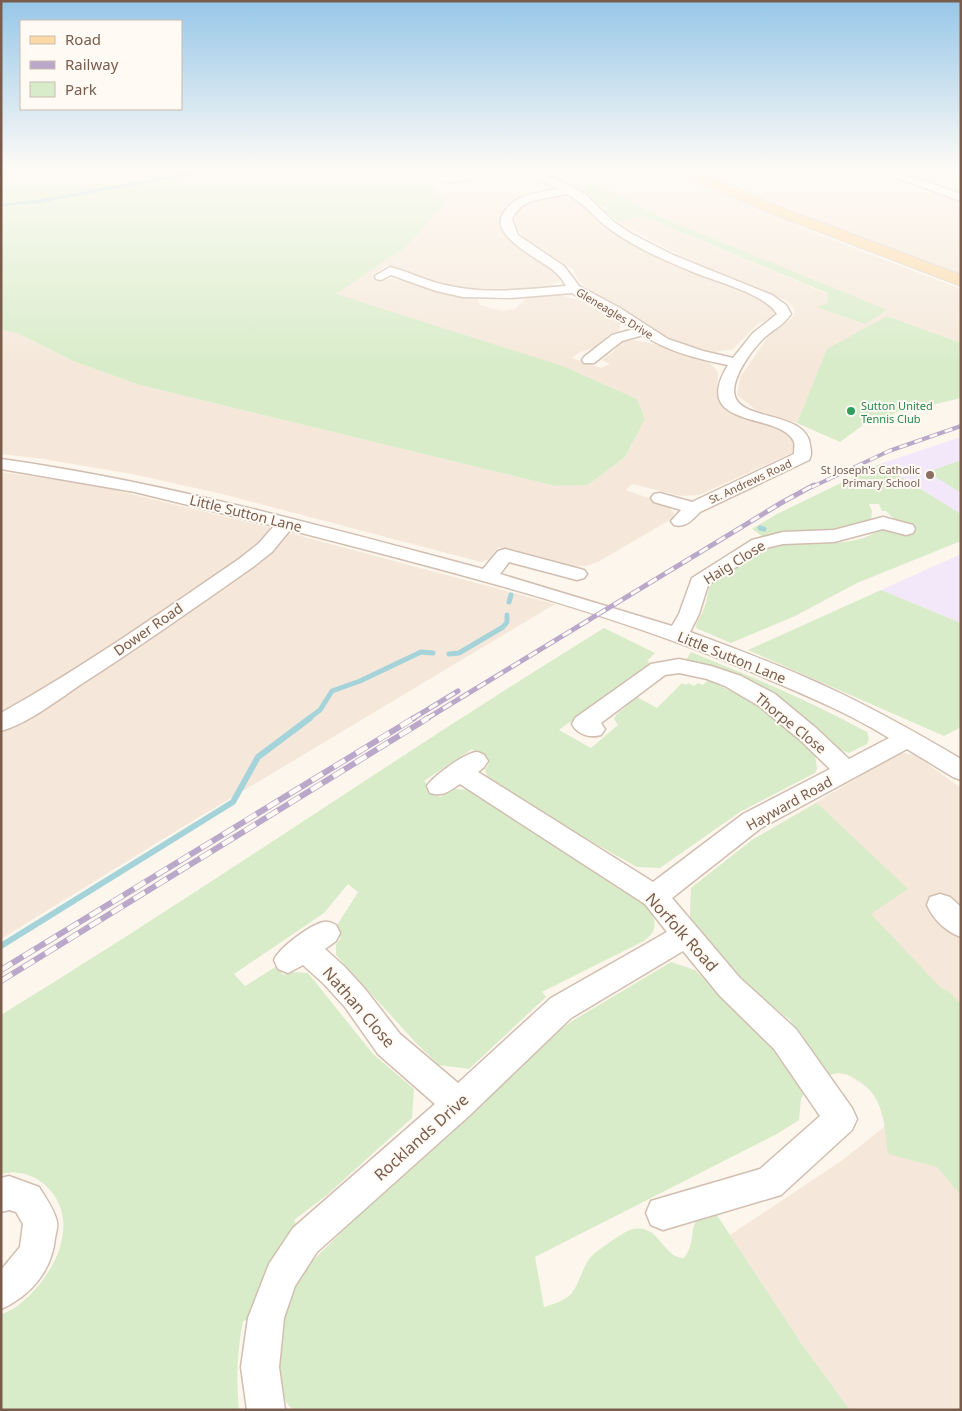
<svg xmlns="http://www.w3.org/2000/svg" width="962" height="1411" viewBox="0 0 962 1411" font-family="'Noto Sans',sans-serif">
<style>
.residential{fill:#f5e8da}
.education{fill:#f3e8fa}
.green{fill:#d8ecc9}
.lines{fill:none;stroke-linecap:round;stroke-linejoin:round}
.stream-far2{stroke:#a5d3da;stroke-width:3}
.stream-far1{stroke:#a5d3da;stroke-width:5}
.stream{stroke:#a5d3da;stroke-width:6}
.minor-casing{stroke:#d1beb0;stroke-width:3}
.major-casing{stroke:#dad1cd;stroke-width:2}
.minor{fill:#fff;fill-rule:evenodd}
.major{fill:#fbd9a5;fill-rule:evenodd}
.rail-far2-casing{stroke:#b9a8c9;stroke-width:4}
.rail-far1-casing{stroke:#b9a8c9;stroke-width:5}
.rail-casing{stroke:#b9a8c9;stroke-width:6}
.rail-far2{stroke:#fffaf3;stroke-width:2.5;stroke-dasharray:8;stroke-linecap:butt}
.rail-far1{stroke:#fffaf3;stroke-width:3;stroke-dasharray:10;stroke-linecap:butt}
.rail{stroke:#fffaf3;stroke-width:4.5;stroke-dasharray:13;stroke-linecap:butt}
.leisure-dot{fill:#2e9e5b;stroke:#fffaf3;stroke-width:2}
.education-dot{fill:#8d6e63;stroke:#fffaf3;stroke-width:2}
.labels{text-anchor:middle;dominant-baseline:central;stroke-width:4;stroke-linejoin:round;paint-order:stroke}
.far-street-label{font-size:11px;fill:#7a5c4d;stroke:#fffaf3}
.far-leisure-label{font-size:11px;fill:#27864d;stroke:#fffaf3;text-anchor:start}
.far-education-label{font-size:11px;fill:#785e54;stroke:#fffaf3;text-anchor:end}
.street-label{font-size:14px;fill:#7a5c4d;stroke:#fffaf3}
.near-street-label{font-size:16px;fill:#7a5c4d;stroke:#fffaf3}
</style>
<rect width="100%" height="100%" fill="#fdf6ec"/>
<g class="residential">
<path d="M428,169H474L459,175H437L441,183L490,172L519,169L554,187L556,189L520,198L504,205L500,224L507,238L548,265L561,280L547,287L525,289L459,288L387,265L371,276L385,280L393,279L476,296L480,305L501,311L515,309L529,296L556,294L586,302L606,311L621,321L619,331L608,335L595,348L580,352L572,358L601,368L610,364L602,360L614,351L621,342L633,340L658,345L709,362L718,372L717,395L721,403L740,416L788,431L795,437L794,452L699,495L681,496L632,484L626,490L665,504L674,513L673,518L598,562L586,566H573L498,547L489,559L481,562L218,493L132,474L44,459L1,454V330L17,333L75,362L140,385L555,486L588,485L625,457L645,419L637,399L563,366L335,294L407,246L443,205L429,180Z"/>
<path d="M569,169H655L686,178L820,235L961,289V343L887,316L827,350L797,423L756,410L737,395L740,377L770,334L791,319L795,313L793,307L787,301L678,255L618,222L642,216L827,294L829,303L817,307L864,324L886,311L651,213Z"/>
<path d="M692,169H868L961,201V274L842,230Z"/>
<path d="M933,169H961V196L907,177Z"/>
<path d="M563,195L571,196L587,206L600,222L614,233L699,275L767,303L773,307L775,313L772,317L758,324L733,349L713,352L686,344L663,335L623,308L593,293L578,280L573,269L524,237L517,228L515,220L518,209L529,201Z"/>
<path d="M1,472L99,486L271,528L555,604L181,828L1,939Z"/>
<path d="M900,753L915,755L961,788V1410H850L801,1343L730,1235L844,1159L885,1126L877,1098L871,1090L848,1075L836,1072L830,1075L790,1020L750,987L690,918L691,888L752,840Z"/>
</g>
<g class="education">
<path d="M961,437V514L880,464Z"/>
<path d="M961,554V623L881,590Z"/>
</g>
<g class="green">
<path d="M1,169H428L429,180L444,204L407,246L336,294L563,366L637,399L645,419L625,457L588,485L555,486L140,385L75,362L17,333L1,330Z"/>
<path d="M534,169H569L651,213L887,310L865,324L816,307L828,303L827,293L642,216L618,222L605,210L608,209L606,207H603L588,196Z"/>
<path d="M887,316L961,343V398L928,406L916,401L877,423L870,420L840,442L797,423L827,349Z"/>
<path d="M961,460V493L928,472Z"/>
<path d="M880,464L961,514V541L857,583L795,616L731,643L696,628C696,622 700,618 702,613C706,605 707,597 709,588L704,586C717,578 758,547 770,545C800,539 849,550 876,532L874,530L908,524L894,519L886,511H882L879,504H869L872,511L871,520L842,530L762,536L752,529L777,514Z"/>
<path d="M881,590L961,623V727L944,736L748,650Z"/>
<path d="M604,628L655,653L647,661L650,663L559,730L591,748L618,725L614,719L616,715L637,697L657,708L682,683L686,685L688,683L694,686L698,683L703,685L708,680L757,704L772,715L815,756L817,768L815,773L740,812L660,868L637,867L562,825L487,776L485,769L489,764L472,749L424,781L440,797L455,789L468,790L644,903C655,916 661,929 644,941L542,992L546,997L469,1069L439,1065L416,1043L336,955V944L341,938L334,930L358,892L348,884L324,913L234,974L245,986L277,966L283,975L292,972L308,973L373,1054L414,1089L412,1118L327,1195L294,1220L298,1227C274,1259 259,1280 250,1319L243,1321C237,1351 236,1379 239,1410H1V1315C8,1311 16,1308 21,1303C55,1275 84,1219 44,1184C32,1174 16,1170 1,1174V1015C205,890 401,753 604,628Z"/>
<path d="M691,652C751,676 810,701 867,732L869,739L867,744L849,753L841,750L685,662Z"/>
<path d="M817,803L908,889L871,914L941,988L948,991L961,1004L960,1194L937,1167L888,1154C884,1122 885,1095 853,1077C845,1073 838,1072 830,1075L790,1020L750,987L690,918L691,888L752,840Z"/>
<path d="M671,962L695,970L773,1049L804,1093L801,1099L799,1120L777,1134L535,1257L544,1307C551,1305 563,1301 569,1296C577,1290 582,1269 589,1259C593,1253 622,1233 630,1230C660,1221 662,1259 684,1258C700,1237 682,1222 713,1209L801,1343L850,1410H294C267,1394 284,1307 295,1284C298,1278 302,1273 306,1267L394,1181L560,1030L572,1021Z"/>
</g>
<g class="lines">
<path class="stream-far2" d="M1,205L41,201L215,169"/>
<g class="stream-far1">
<path d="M760,528L764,529"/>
<path d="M509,602L511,595"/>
<path d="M449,654L459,653L503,627L507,622V615"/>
<path d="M308,719L320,710L332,691L360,681L421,652L433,653"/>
</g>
<path class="stream" d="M1,946L233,802L258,757L310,718"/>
<g class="minor-casing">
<g id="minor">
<path d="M477,169H493C484,176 447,187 439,179L440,177L463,174Z"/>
<path d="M519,169H533L574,188L586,195L614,222L632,234L673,255L772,295L786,305L791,314C784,325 774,329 765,337C753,348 727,382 736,399C746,420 807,413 810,445C811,451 812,455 809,460L700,512C692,520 686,528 674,525L671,521L681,510L654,502L651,498L654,494L660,493L692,502L794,454C794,450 795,445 794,442C782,411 688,431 728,365C698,359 669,352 643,335L622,341L594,363H584L582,360L584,357L612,335L634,329L572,293L511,298L463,297L436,291L391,275L381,280L376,279L375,276L390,267C409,272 427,281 445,285C485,295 526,289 566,286C563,280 559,275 554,271C541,260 492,237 502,216C512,194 536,194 558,189ZM567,194C585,203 595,219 611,230C636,248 664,260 693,272C714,281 766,294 777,314L753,333L733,358L703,351L668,339L620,308L579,286L564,266L518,235L512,219C522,197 545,199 567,194Z"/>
<path d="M654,169C667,169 678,174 691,172L696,175L695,177L679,180Z"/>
<path d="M873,169H889L961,194V201Z"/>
<path d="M1,459C165,482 324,527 483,569L498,551L505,549L584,570L587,574L584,578L577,580L509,562L500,574L672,626L679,614L692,578L752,540L783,532L834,530L883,517L913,525L915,529L913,533L906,535L883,529L834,542L783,544L766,548L708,585L699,614L690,632C736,649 782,666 827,687C873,708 917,733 961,759V780L953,777L907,749L761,828L672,898L740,978L796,1029L852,1108L857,1119L852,1130L781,1195L663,1230L651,1225L646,1213L651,1201L760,1169L820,1116L774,1049L720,996L683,951L571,1018L470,1115L317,1252L295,1286L284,1318L279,1367L285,1410H247L241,1367L248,1318L269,1264L293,1228L435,1104L378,1054L345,1007L324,984L303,965L288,973L278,969L274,960C279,948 311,924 324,922C328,921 332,923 336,925L340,933L336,941L325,949L344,966L365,989L400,1034L458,1083L551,998L667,932L645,904L460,784C449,791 443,797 430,793L427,786C432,777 466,752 477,752C479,752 482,754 484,755L488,761L484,767L478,772L653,882L743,814L830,769L800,740L759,706L725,686L707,679L679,673L665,675L601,723L605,729L601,735C590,738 578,735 572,724L575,718L651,664L679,659L711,666L741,676L775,694L816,728L849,759L889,738C852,715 810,697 770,680C617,612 452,572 290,530L272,552L253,567C197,606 141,646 83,683C59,699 29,723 1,731V713C84,667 161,612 239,559L258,544L274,526L135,492L1,469Z"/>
<path d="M940,894L950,897L961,907V937C946,932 933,919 927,905L930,897Z"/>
<path d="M9,1176L39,1187C45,1197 55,1210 57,1222C58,1227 56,1233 55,1238C52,1270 31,1296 1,1309V1270L20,1247L23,1224L16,1212L9,1210L1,1212V1178Z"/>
</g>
</g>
<g class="major-casing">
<path id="major" d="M673,169H691L788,210L961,275V286L778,216L674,172Z"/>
</g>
<use href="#minor" class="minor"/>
<use href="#major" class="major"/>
<g class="rail-far2-casing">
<path id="rail-far2" d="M812,487L889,451L961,426"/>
</g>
<g class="rail-far1-casing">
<g id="rail-far1">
<path d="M412,719L458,691"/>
<path d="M426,719L781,503L814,485"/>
</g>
</g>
<g class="rail-casing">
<g id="rail">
<path d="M1,970L414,718"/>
<path d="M1,981L428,718"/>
</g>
</g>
<use href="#rail-far2" class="rail-far2"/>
<use href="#rail-far1" class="rail-far1"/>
<use href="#rail" class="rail"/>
</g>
<linearGradient id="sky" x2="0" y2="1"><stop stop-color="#97c7e8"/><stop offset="0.46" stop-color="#fefbf6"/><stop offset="1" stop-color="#fefbf6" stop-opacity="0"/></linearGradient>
<rect width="962" height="367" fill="url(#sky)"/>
<circle class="leisure-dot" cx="851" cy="411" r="5"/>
<circle class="education-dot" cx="930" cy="475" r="5"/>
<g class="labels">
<g class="far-street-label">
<text transform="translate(615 313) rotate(31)">Gleneagles Drive</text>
<text transform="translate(750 481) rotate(-25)">St. Andrews Road</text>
</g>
<g class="far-leisure-label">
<text x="861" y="405">Sutton United<tspan x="861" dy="13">Tennis Club</tspan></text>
</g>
<g class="far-education-label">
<text x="920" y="469">St Joseph's Catholic<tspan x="920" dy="13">Primary School</tspan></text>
</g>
<g class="street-label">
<text transform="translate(246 513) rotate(14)">Little Sutton Lane</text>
<text transform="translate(734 562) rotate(-32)">Haig Close</text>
<text transform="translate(148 629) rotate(-35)">Dower Road</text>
<text transform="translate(732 657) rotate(22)">Little Sutton Lane</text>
<text transform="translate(791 723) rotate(39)">Thorpe Close</text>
<text transform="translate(789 803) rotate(-29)">Hayward Road</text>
</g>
<g class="near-street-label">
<text transform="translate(682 932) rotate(48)">Norfolk Road</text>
<text transform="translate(359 1007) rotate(49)">Nathan Close</text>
<text transform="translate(421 1137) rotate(-42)">Rocklands Drive</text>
</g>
</g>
<rect width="962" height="1411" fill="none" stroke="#7a5c4d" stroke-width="5"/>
<rect x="20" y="20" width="162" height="90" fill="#fffaf3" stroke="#cabbb1"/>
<rect x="30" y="36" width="25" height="8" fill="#fbd9a5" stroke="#cabbb1"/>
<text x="65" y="45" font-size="15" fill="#7a5c4d">Road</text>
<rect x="30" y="61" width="25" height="8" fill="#b9a8c9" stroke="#cabbb1"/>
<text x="65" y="70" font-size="15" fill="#7a5c4d">Railway</text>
<rect x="30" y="82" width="25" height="15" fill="#d8ecc9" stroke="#cabbb1"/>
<text x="65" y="95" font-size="15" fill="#7a5c4d">Park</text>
</svg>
